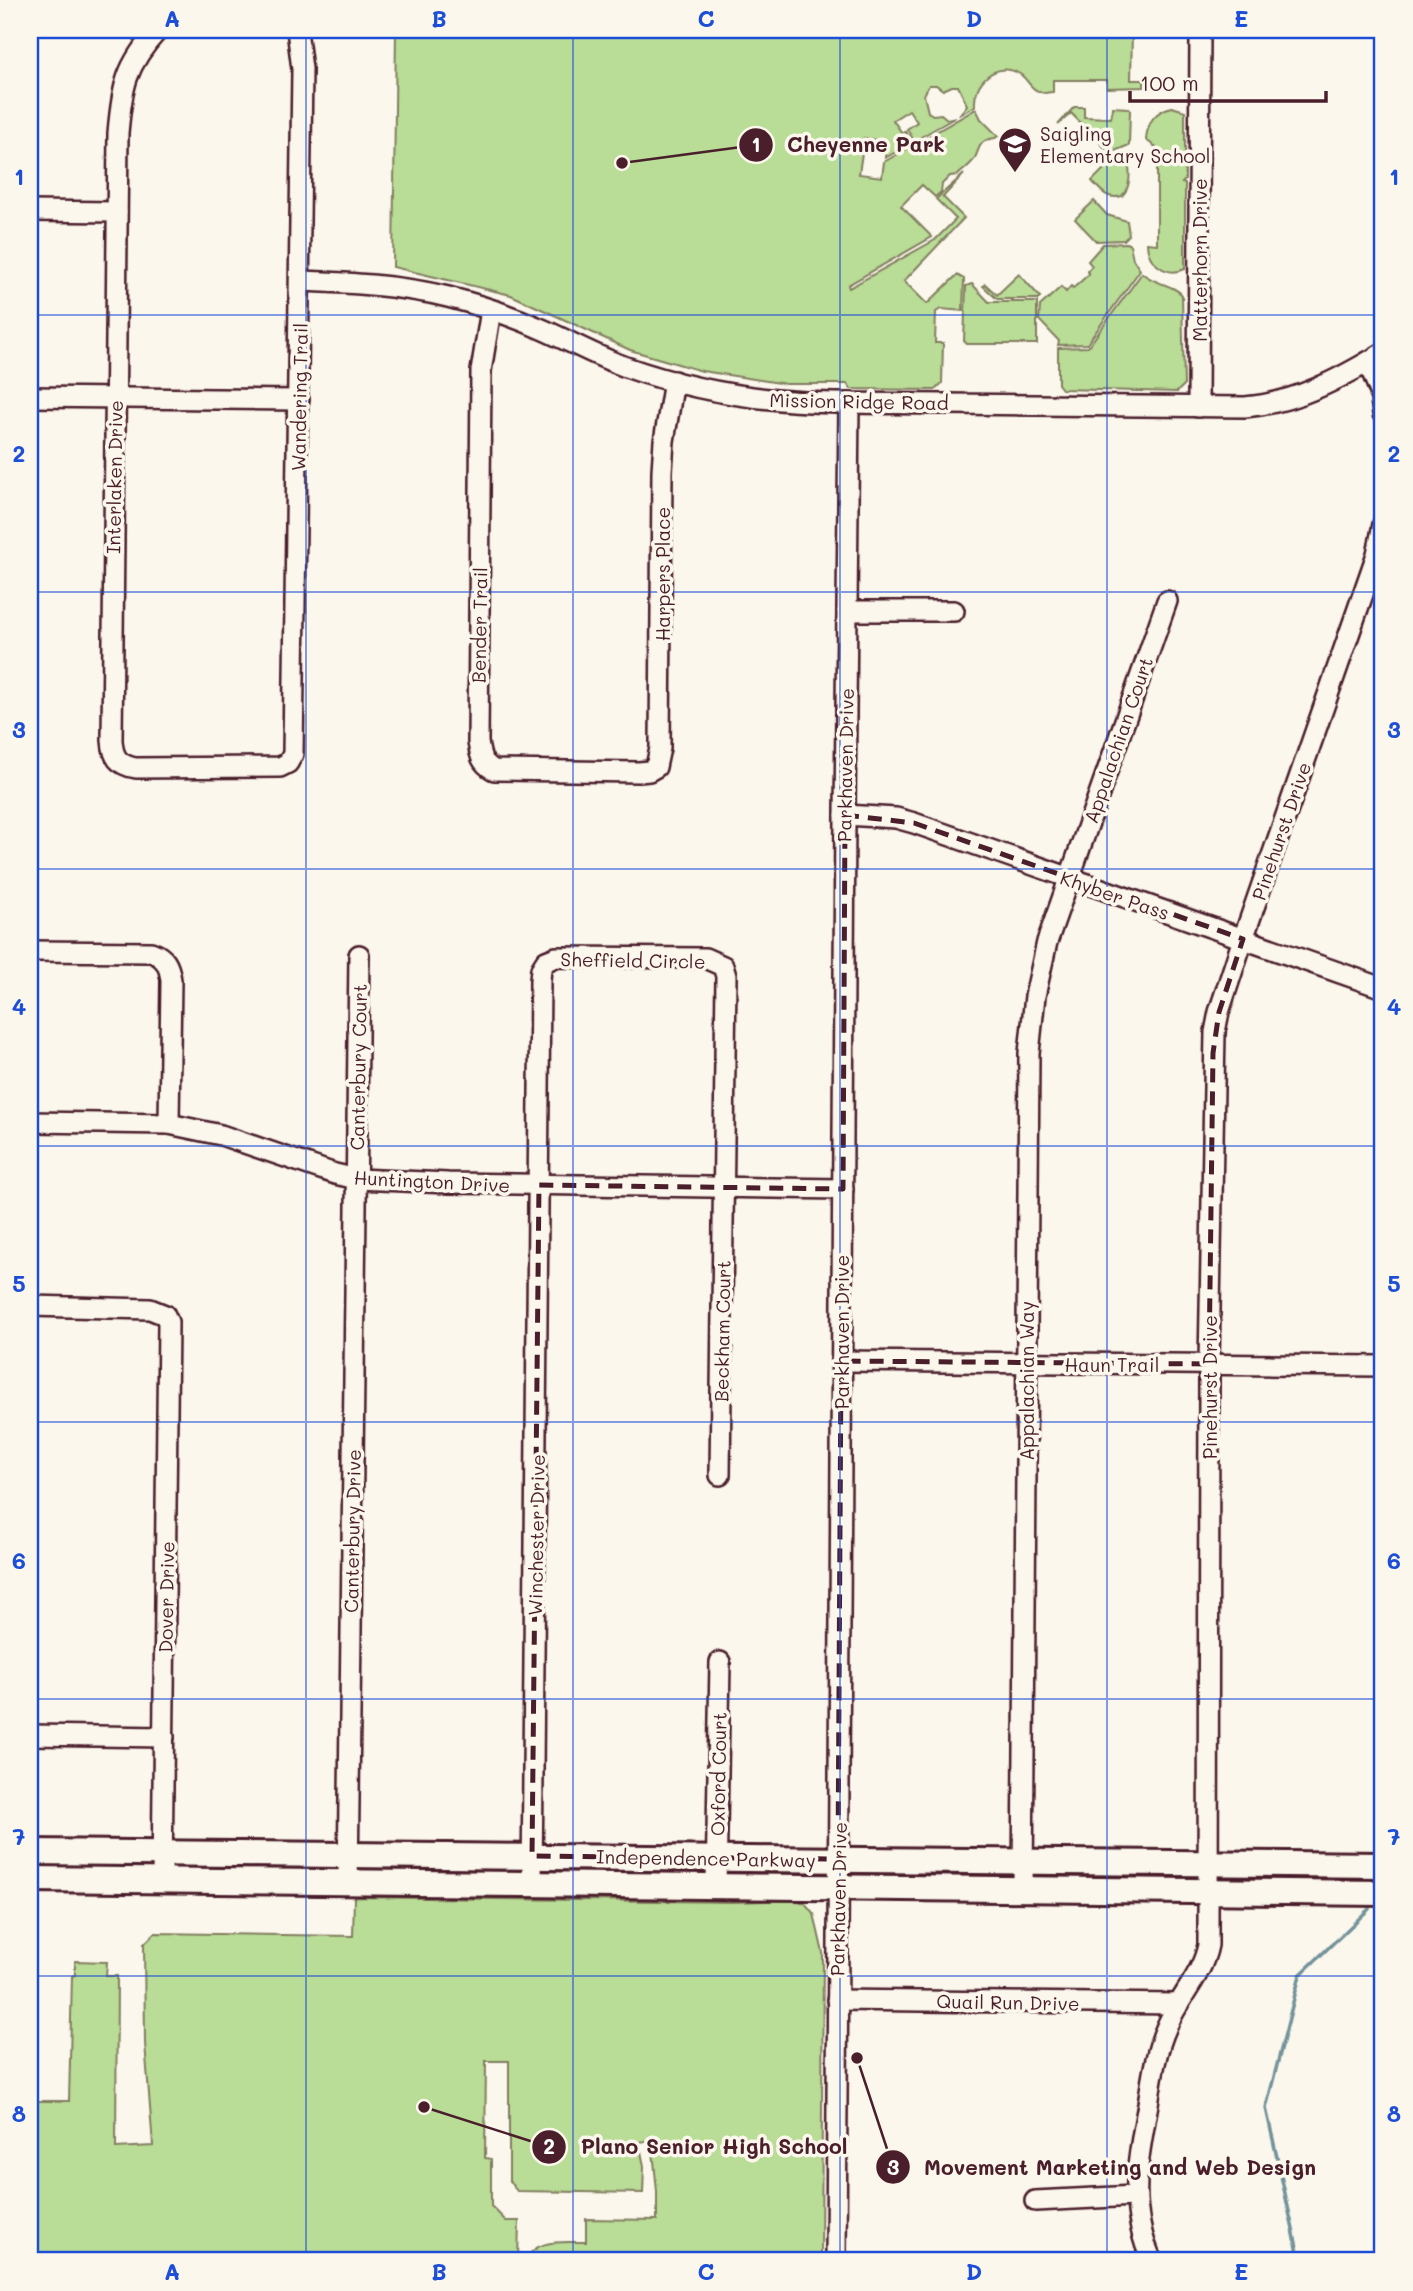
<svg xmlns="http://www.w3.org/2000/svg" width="1413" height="2291" viewBox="0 0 1413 2291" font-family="Mali,sans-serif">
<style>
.green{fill:#b9dc96;stroke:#827e60;stroke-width:2}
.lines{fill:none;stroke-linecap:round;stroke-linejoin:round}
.stream{stroke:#73939b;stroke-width:3.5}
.minor-casing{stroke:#4a1f2b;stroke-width:24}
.major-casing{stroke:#4a1f2b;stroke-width:30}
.minor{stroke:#fbf7ec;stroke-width:19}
.major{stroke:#fbf7ec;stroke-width:24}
.marked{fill:none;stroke:#4a1f2b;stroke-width:5;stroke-dasharray:14 9;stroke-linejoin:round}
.grid{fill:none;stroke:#1d4ed8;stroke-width:2;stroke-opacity:0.55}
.labels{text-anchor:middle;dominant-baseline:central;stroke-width:7;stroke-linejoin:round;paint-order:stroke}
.poi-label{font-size:19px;fill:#4a1f2b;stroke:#fbf7ec;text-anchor:start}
.street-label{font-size:19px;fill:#4a1f2b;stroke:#fbf7ec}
.leader{fill:none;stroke:#4a1f2b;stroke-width:2.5}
.callout-dot{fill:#4a1f2b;stroke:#fbf7ec;stroke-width:2.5}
.mark-label{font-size:21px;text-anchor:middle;font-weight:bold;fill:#fff}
.callout-label{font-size:21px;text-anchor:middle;font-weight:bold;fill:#4a1f2b;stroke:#fbf7ec;stroke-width:7;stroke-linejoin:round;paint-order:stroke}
.neatline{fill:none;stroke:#1d4ed8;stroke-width:2.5}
.grid-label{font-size:23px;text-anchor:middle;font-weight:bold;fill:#1d4ed8}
</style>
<rect width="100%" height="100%" fill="#fbf7ec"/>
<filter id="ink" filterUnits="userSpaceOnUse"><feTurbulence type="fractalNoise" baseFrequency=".0143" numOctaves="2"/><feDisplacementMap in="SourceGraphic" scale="14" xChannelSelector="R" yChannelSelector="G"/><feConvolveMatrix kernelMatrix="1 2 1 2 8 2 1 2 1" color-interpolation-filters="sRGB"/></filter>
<g filter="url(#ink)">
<g class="green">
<path d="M396,30H1180L1132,31L1131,80H1144V87L1107,88V80H1053V92C1047,93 1042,94 1036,90C1030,87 1027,79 1020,74C996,60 973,82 975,106L959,115L967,105L958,86H952L943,90L936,85H929L924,95L928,112L933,115L941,114L947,119L956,117L914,141L907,129L917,122L909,110L893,120L902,133L905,131L912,143L885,158L886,142L864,138L859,174L882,177L884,162L976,109L981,119L998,136L995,138C979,140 980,147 975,158C972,164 962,171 958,175L950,176L942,184L941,192L935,197L922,185L901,206L932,237L848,285L849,288L935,240L956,219L936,199L964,174L943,197L964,218L904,281L927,304L957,275L964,279L963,311L941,309L936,312L935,343H943L942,383L935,390L851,389L847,384H786L702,371L630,350L511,295L393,267Z"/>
<path d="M1074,107H1084V117L1111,118L1113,107L1128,108L1130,110L1129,145L1110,153L1071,113L1058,125Z"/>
<path d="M1172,107L1185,111V180L1182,183L1185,184V269C1166,278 1147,262 1147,243L1157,244V148L1146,140C1147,124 1154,111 1172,107Z"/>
<path d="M1120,153C1133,161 1132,186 1122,196C1107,200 1101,191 1092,181L1115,158L1113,156Z"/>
<path d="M1094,201L1107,215L1127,221L1129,235L1124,240L1096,241L1075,219Z"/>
<path d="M1126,243L1130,245L1133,259L1140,270L1087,344L1058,345L1059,341L1039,320L1040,306L1061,287L1066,292L1071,286L1073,288C1079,284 1084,278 1089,274L1087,271L1092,266L1088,261L1103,244Z"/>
<path d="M1142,273C1156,285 1173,284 1182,295L1184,385L1177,392L1062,389L1058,384V348L1088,347Z"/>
<path d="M1019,274L1040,297L1038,299H997L983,286L985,284L997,295Z"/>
<path d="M972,284L989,302H1037V344H967L964,341L966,286Z"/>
<path d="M354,1897L733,1902L795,1900L805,1903L814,1914L823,1953L821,2261H526C535,2237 565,2243 586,2242V2219L657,2220V2192L652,2140L639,2142L644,2166L643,2193L517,2191L509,2181V2061H486L485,2158L491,2159V2206L506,2221H519L518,2261H30L35,2101H69L72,1976L75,1975V1961L107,1962L106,1976H117L116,2148L153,2146L145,2043L144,1944L155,1933L353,1936Z"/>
</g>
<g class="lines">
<path class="stream" d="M1300,2261L1266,2108L1300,1975L1369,1909"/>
<g class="minor-casing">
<g id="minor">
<path d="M158,30C126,65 122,86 118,133L112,740C113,757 118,765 136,768L280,767L288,763L293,754L302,69L297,30"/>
<path d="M30,211L117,212"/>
<path d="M300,281C349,283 399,285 448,297C480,305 513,316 544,330C571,342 598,357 626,367C694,391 765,402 836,403L1245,407C1295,403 1340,379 1383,353"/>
<path d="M491,310L481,371L478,742C480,755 481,763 494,770L639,772L649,771L656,767L660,748L662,471L664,441L674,381"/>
<path d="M1368,362L1380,392L1383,414"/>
<path d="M30,397L299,400"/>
<path d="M1198,407L1200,30"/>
<path d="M847,611H954"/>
<path d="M845,815L896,818L914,823L1383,988"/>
<path d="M30,951L151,952C165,957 169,965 171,980L169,1124"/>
<path d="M30,1122L169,1124L221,1135L335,1174L357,1179L448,1183L843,1189"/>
<path d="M30,1306L150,1309L165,1315L168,1322L162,1881"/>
<path d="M841,1361L1383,1366"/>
<path d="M30,1735L164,1737"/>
<path d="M348,1883L359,955"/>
<path d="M532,1885L540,980L541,969L546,961L556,957L705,958L723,966L726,976L720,1475"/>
<path d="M716,1886L720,1662"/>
<path d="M1023,1889L1029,1053L1035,996L1047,942L1167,601"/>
<path d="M837,2000L1179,2004"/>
<path d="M1035,2201L1135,2196"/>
<path d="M836,2261L845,815L849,403"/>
<path d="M1152,2261C1127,2207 1138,2160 1148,2104C1152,2077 1156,2050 1167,2026C1179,1997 1202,1976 1208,1945L1209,1364L1215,1032L1219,1012L1243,939L1377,554L1383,524"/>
</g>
</g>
<g class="major-casing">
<g id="major">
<path d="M30,1852L1383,1865"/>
<path d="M30,1879L1383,1893"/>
</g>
</g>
<use href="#minor" class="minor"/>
<use href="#major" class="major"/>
</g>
</g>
<path class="marked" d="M845,815L914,823L1243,939L1219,1012L1213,1053L1209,1364L841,1361L838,1859L532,1856L539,1185L843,1189Z"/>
<path class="grid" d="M306,30V2261M573,30V2261M840,30V2261M1107,30V2261M30,315H1383M30,592H1383M30,869H1383M30,1146H1383M30,1422H1383M30,1699H1383M30,1976H1383"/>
<defs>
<g id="school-pin" transform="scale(1.75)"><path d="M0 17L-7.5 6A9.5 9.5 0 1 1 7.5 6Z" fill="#4a1f2b" stroke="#fbf7ec"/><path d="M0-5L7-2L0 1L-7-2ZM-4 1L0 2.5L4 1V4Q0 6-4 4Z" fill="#fff"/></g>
</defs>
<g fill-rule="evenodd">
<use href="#school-pin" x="1015" y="144"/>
</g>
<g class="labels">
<g class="poi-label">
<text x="1040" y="133">Saigling<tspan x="1040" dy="22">Elementary School</tspan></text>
</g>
<g class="street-label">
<text transform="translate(1199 260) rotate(-90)">Matterhorn Drive</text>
<text transform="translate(299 397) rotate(-89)">Wandering Trail</text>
<text transform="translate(859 401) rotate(1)">Mission Ridge Road</text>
<text transform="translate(114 477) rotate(-89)">Interlaken Drive</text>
<text transform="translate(662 574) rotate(-90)">Harpers Place</text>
<text transform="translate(479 625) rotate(-89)">Bender Trail</text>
<text transform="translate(1118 740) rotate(-71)">Appalachian Court</text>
<text transform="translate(845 765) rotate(-89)">Parkhaven Drive</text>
<text transform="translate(1281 831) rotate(-71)">Pinehurst Drive</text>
<text transform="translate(1115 895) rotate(19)">Khyber Pass</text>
<text transform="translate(633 960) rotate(1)">Sheffield Circle</text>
<text transform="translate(358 1067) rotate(-89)">Canterbury Court</text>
<text transform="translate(432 1181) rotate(3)">Huntington Drive</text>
<text transform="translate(722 1331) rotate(-89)">Beckham Court</text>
<text transform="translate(841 1332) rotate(-90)">Parkhaven Drive</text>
<text x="1112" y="1364">Haun Trail</text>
<text transform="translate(1026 1381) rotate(-90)">Appalachian Way</text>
<text transform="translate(1209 1387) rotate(-90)">Pinehurst Drive</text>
<text transform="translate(352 1531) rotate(-89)">Canterbury Drive</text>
<text transform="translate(536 1535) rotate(-89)">Winchester Drive</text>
<text transform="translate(166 1597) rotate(-89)">Dover Drive</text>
<text transform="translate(718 1774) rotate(-89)">Oxford Court</text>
<text transform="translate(706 1858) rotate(1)">Independence Parkway</text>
<text transform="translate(838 1899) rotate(-89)">Parkhaven Drive</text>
<text transform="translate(1008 2002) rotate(1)">Quail Run Drive</text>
</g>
</g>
<path class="leader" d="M622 163L756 145M424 2107L549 2147M857 2058L893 2167"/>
<g class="callout-dot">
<circle cx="622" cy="163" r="7"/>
<circle cx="424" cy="2107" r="7"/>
<circle cx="857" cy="2058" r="7"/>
<circle cx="756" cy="145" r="18"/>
<circle cx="549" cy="2147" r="18"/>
<circle cx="893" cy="2167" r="18"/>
</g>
<g class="mark-label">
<text x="756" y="152">1</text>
<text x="549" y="2154">2</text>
<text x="893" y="2175">3</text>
</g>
<g class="callout-label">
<text x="866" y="152">Cheyenne Park</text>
<text x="714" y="2154">Plano Senior High School</text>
<text x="1120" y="2175">Movement Marketing and Web Design</text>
</g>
<rect width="1413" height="2291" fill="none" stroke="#fbf7ec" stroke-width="77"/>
<path d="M1130 91v10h196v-10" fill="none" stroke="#4a1f2b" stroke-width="3.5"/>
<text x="1140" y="91" font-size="21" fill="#4a1f2b" stroke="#fbf7ec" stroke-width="5" paint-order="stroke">100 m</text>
<rect x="38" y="38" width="1336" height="2214" class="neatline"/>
<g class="grid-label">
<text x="172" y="27">A</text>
<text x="439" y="27">B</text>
<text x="706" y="27">C</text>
<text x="974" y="27">D</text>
<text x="1241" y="27">E</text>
<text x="19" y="185">1</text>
<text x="1394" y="185">1</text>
<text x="19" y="462">2</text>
<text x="1394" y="462">2</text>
<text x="19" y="738">3</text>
<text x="1394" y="738">3</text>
<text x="19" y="1015">4</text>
<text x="1394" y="1015">4</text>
<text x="19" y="1292">5</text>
<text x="1394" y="1292">5</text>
<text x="19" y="1569">6</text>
<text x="1394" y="1569">6</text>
<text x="19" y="1845">7</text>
<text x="1394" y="1845">7</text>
<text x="19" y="2122">8</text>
<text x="1394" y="2122">8</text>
<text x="172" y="2280">A</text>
<text x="439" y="2280">B</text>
<text x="706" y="2280">C</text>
<text x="974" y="2280">D</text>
<text x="1241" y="2280">E</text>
</g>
</svg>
